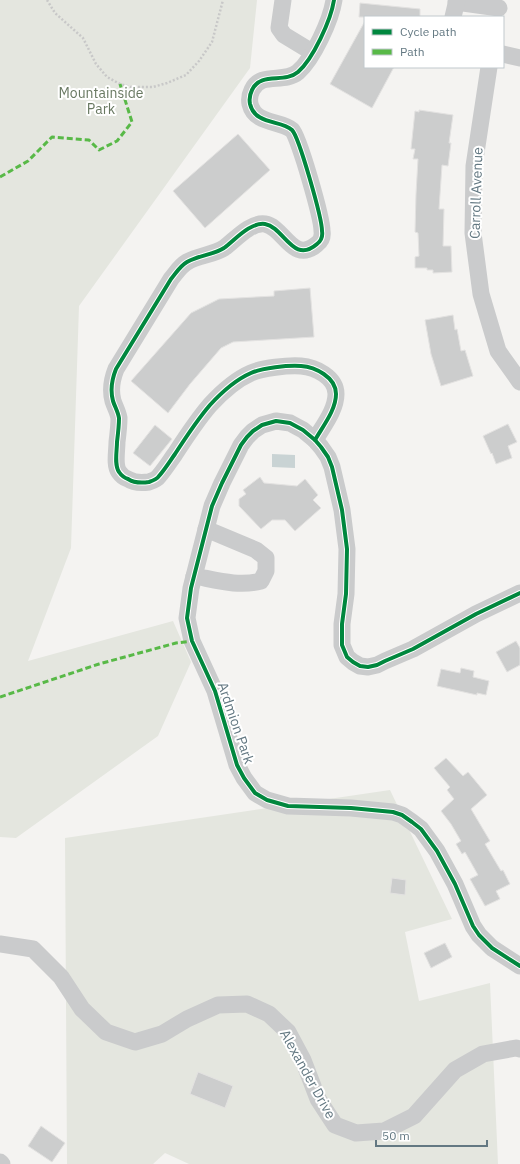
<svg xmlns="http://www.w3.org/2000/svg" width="520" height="1164" viewBox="0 0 520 1164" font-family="'IBM Plex Sans',sans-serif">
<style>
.green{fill:#e4e6df}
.water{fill:#c9d3d4}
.building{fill:#cccdcd;stroke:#e3e2e1}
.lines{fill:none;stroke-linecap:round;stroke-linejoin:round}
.path{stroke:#c8c8c8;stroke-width:2.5;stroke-dasharray:2 2;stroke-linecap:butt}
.minor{stroke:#cacbcc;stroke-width:17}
.quiet{stroke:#58b947;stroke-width:3;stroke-dasharray:6 3;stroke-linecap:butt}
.cycleway-casing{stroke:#fff;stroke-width:6}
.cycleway{stroke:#00873e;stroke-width:4}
.labels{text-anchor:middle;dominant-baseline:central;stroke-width:4;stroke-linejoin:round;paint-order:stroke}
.park-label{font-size:14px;fill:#697962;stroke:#fff}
.street-label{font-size:14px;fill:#637882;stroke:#fff}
</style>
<rect width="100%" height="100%" fill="#f4f3f1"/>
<g class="green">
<path d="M0,0H257L250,68L79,306L71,548L28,661L173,621L191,662L158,736L16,838L0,837Z"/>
<path d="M390,790L452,919L405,932L419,1001L490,983L498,1164H189L165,1153L153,1164H67L65,838Z"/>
</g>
<path class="water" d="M272,454L295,455V468L272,467Z"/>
<g class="building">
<path d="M360,3L420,9V17H359Z"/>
<path d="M365,21V67H394L372,108L330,84Z"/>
<path d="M419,110L453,115L449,143H451L448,166L442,165L439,209H444L443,246H451L452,272L433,273V270H427V268H415V257L419,256L418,233L415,232L416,194L418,159H413L415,149H411L415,111L419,112Z"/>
<path d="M238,134L270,170L205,228L173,191Z"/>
<path d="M310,288L314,337L233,342L221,348L190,384L168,413L131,381L191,313L219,299L274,296V291Z"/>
<path d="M453,315L455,330L457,329L461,351L465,350L473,376L441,386L431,354L425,320Z"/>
<path d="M508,424L517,442L508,446L512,458L496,464L492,453L491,454L483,436Z"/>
<path d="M155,425L172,439L150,466L133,453Z"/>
<path d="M260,477L264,483L297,486L305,479L318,495L313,500L321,508L295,531L285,520H272L261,529L239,506V499L246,494L243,490Z"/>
<path d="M516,641L520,648V665L507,672L496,652Z"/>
<path d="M461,668L474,671L473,677L489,681L486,695L477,693V695L437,686L441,669L460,673Z"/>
<path d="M446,758L463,776L468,772L487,795L471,809L490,841L485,844L501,871L503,870L510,884L496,891L500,899L485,906L470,879L478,875L465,852L462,854L456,844L461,841L451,824L441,811L454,799L447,790L450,787L434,768Z"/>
<path d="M392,878L406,880L405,895L390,893Z"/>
<path d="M445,943L452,957L431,968L424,953Z"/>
<path d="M198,1072L233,1086L225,1108L190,1094Z"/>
<path d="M41,1126L65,1143L52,1162L28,1146Z"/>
</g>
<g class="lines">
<path class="path" d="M47,0L55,13L83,38L96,64L107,77L120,84L130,87H153L167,83L186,75L199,61L212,42L223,0"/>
<g class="minor">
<path d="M283,0L279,28L284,35L312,52"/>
<path d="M456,2L499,8"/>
<path d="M453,17L457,0"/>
<path d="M503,54L520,58"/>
<path d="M489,67L474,166L473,233L481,294L498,351L520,382"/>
<path d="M315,440C323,426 336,410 336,394C336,377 315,367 301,366C288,365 262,368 251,373C235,380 221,393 210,405C197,420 186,437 175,454C170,461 165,469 159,476C157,479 152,481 149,482C142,483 134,483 128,479C125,478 121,475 119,472C114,465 117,451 117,442C118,434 119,426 119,418C118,412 115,407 113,401C110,390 112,379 116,369L171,279C176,273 180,266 187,262C199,255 213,255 224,248C235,240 250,222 265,224C284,227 293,265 317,244C321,241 323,237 322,231C322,218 299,137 292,130C281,120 255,125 250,104C249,99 250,94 252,90C261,71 284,84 298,72C313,59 331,20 334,0"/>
<path d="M194,576C216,580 238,587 261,581L266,571V558L256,550L206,529"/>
<path d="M520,593L476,614L413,649L385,661L377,665L368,667L360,666L353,662L347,657L342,645V624L346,594L347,549L342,510L332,467L328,457L321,447L315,440L303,430L290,423L276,421L262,425L253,431L247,437L241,445L222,483L212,506L191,588L187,618L192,641L215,691L237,765L244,778L255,793L267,800L288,806L351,808L393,812L402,815L412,822L421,829L437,851L455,884L473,926L479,935L492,948L520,966"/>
<path d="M0,944L33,949L61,977L82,1009L106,1032L135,1042L162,1034L187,1019L218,1005L247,1004L269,1014L288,1032L303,1060L318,1099L335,1125L356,1133L384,1131L414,1116L455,1070L483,1054L516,1048L520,1049"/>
<path d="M0,1162L2,1164"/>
</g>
<g class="quiet">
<path d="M0,177L28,161L52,137L89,140L99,150L117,141L132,122L120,84"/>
<path d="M0,697L99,664L176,643L192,641"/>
</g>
<g class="cycleway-casing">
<g id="cycleway">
<path d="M315,440C323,426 336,410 336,394C336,377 315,367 301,366C288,365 262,368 251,373C235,380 221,393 210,405C197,420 186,437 175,454C170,461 165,469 159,476C157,479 152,481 149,482C142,483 134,483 128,479C125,478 121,475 119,472C114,465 117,451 117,442C118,434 119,426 119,418C118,412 115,407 113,401C110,390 112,379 116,369L171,279C176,273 180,266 187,262C199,255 213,255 224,248C235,240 250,222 265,224C284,227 293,265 317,244C321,241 323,237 322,231C322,218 299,137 292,130C281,120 255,125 250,104C249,99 250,94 252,90C261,71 284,84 298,72C313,59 331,20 334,0"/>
<path d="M520,593L476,614L413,649L385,661L377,665L368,667L360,666L353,662L347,657L342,645V624L346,594L347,549L342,510L332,467L328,457L321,447L315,440L303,430L290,423L276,421L262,425L253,431L247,437L241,445L222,483L212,506L191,588L187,618L192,641L215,691L237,765L244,778L255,793L267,800L288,806L351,808L393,812L402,815L412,822L421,829L437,851L455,884L473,926L479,935L492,948L520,966"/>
</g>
</g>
<use href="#cycleway" class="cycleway"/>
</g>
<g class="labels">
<g class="park-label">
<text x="101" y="93">Mountainside<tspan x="101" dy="16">Park</tspan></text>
</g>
<g class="street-label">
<text transform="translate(476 193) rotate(-88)">Carroll Avenue</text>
<text transform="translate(236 723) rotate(71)">Ardmion Park</text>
<text transform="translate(308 1074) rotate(61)">Alexander Drive</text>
</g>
</g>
<rect x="364" y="16" width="140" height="52" fill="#ffffff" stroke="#c1c9cd"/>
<rect x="372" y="29" width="20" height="6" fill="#00873e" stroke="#c1c9cd"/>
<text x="400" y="36" font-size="12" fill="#637882">Cycle path</text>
<rect x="372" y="49" width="20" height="6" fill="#58b947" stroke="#c1c9cd"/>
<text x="400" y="56" font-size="12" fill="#637882">Path</text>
<path d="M376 1140v6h111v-6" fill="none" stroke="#637882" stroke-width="2"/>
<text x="382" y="1140" font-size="12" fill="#637882" stroke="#ffffff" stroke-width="3" paint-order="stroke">50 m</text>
</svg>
